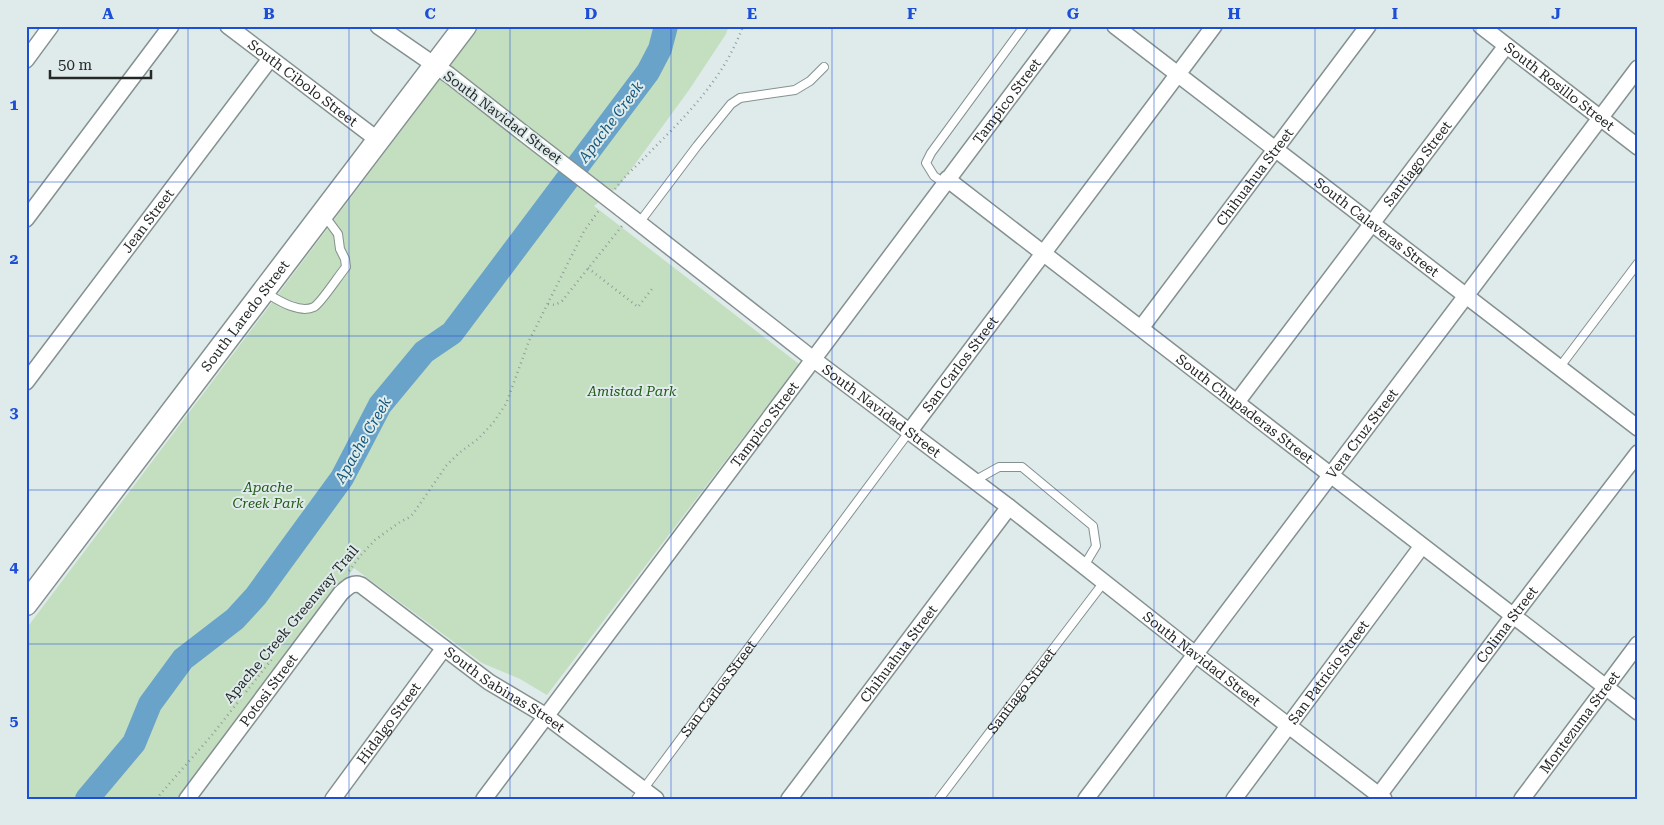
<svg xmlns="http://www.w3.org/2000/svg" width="1664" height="825" viewBox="0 0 1664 825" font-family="'Roboto Serif',serif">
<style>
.green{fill:#c4dfbf}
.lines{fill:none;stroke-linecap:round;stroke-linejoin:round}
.river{stroke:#6aa3ca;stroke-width:24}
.service-casing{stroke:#859190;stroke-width:10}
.minor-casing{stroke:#859190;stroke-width:18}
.secondary-casing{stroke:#859190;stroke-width:25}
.path{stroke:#939d9c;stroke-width:2.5;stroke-dasharray:1 4;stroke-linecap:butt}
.service{stroke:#fff;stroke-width:8}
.minor{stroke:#fff;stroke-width:15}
.secondary{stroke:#fff;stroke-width:22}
.minor-bridge-casing{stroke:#859190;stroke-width:18;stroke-linecap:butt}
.minor-bridge{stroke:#fff;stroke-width:15}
.grid{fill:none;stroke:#1d4ed8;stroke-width:1;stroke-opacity:0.55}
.labels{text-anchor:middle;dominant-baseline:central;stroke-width:4;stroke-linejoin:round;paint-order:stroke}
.street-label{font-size:14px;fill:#242928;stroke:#deebea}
.park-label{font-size:14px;font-style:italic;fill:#235a17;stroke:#deebea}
.water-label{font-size:15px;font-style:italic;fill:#11567c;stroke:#deebea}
.neatline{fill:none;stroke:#1d4ed8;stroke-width:2}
.grid-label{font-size:16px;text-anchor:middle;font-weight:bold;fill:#1d4ed8}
</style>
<rect width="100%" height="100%" fill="#deebea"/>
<path class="green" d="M480,26H729L726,34L689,90L619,186L594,206L799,364L547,695L520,679L482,663L354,568L180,799H26V629Z"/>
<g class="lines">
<path class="river" d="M87,799L134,743L150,704L183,659L235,619L256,596L342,478L380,405L424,352L452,333L648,72L660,49L666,26"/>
<g class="service-casing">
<g id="service">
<path d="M944,183L934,176L926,163L931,153L1024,26"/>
<path d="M639,223L697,146L731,104L740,98L795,90L810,81L824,67"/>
<path d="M266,293C278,300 299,314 314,307C321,303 339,275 346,267L345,259L340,249L338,234L324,215"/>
<path d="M1559,368L1638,263"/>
<path d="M974,481L999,467H1022L1093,526L1096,546L1084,566"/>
<path id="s1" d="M636,799L909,432"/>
<path id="s2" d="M939,799L1104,582"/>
</g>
</g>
<g class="minor-casing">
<g id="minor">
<path id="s3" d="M228,26L378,140"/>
<path d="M378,26L449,75L523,133"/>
<path id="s4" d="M1115,26L1638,428"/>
<path id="s5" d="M1481,26L1638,147"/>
<path d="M26,60L51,26"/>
<path id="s6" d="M947,179L1638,712"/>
<path id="s7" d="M620,208L813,359L1009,507L1195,654L1384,799"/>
<path d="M26,219L171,26"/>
<path id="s8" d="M1141,328L1368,26"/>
<path id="s9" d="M26,382L270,59"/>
<path id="s10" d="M1237,402L1506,46"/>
<path id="s11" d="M909,432L1214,26"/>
<path id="s12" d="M187,799L341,593C348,587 352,582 361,585L489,682L546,716L656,799"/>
<path id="s13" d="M333,799L444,648"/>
<path id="s14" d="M484,799L1063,26"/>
<path id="s15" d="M789,799L1009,507"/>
<path id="s16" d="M1086,799L1638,68"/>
<path id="s17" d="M1234,799L1422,546"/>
<path id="s18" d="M1376,799L1513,616L1638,453"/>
<path id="s19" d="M1522,799L1638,644"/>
</g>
</g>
<g class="secondary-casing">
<g id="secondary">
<path id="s20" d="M26,604L465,26"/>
</g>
</g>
<g class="path">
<path d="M615,189C626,174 640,163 652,150C689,113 725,76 743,26"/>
<path d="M588,268L638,307L652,289"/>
<path d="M548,304L555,305L562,301L622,226"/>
<path d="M349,571L360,556L375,540L400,522L408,518L413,514L446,466L459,453L479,438L493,423L506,404L529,341L584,231L600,209"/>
<path d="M156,799L212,735L272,659"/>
</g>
<use href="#service" class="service"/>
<use href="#minor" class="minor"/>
<use href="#secondary" class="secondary"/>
<g class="minor-bridge-casing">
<path id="minor-bridge" d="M523,133L620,208"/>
</g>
<use href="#minor-bridge" class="minor-bridge"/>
</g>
<path class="grid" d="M188,26V799M349,26V799M510,26V799M671,26V799M832,26V799M993,26V799M1154,26V799M1315,26V799M1476,26V799M26,182H1638M26,336H1638M26,490H1638M26,644H1638"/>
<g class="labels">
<g class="street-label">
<text stroke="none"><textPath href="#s3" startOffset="94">South Cibolo Street</textPath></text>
<text stroke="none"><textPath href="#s5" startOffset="99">South Rosillo Street</textPath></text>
<text stroke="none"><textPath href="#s14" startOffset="872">Tampico Street</textPath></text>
<text transform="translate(503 117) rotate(37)">South Navidad Street</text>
<text stroke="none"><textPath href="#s10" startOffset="299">Santiago Street</textPath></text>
<text stroke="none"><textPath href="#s8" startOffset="189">Chihuahua Street</textPath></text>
<text stroke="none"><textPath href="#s9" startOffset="202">Jean Street</textPath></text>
<text stroke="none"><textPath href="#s4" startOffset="330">South Calaveras Street</textPath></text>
<text stroke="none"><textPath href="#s20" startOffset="362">South Laredo Street</textPath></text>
<text stroke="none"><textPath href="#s11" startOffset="85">San Carlos Street</textPath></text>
<text stroke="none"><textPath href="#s6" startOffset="376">South Chupaderas Street</textPath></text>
<text stroke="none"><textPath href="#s7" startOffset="331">South Navidad Street</textPath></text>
<text stroke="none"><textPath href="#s14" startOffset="468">Tampico Street</textPath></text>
<text stroke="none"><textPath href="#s16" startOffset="458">Vera Cruz Street</textPath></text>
<text transform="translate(291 624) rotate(-50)">Apache Creek Greenway Trail</text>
<text stroke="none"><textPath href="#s18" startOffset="218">Colima Street</textPath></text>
<text stroke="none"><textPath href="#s15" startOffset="182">Chihuahua Street</textPath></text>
<text stroke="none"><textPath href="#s7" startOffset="736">South Navidad Street</textPath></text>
<text stroke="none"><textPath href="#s17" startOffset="158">San Patricio Street</textPath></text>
<text stroke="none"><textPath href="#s1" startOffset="138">San Carlos Street</textPath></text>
<text stroke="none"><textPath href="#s12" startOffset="458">South Sabinas Street</textPath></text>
<text stroke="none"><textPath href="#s12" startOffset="136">Potosi Street</textPath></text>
<text stroke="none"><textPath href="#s2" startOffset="136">Santiago Street</textPath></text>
<text stroke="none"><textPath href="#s19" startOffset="96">Montezuma Street</textPath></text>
<text stroke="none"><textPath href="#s13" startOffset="94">Hidalgo Street</textPath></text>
</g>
<g class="park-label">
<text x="632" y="391">Amistad Park</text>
<text x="268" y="487">Apache<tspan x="268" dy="16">Creek Park</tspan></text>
</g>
<g class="water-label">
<text transform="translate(611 122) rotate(-53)">Apache Creek</text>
<text transform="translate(363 440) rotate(-60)">Apache Creek</text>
</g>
</g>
<rect width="1664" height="825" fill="none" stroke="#deebea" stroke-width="55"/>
<path d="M50 70v8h101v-8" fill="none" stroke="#242928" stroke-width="2.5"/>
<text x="58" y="70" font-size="15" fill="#242928" stroke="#deebea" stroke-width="4" paint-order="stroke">50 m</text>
<rect x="28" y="28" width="1608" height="770" class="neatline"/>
<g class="grid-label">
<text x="108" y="19">A</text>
<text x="269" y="19">B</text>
<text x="430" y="19">C</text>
<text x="591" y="19">D</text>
<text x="752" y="19">E</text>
<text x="912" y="19">F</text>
<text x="1073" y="19">G</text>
<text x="1234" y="19">H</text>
<text x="1395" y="19">I</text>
<text x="1556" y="19">J</text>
<text x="14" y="110">1</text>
<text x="14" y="264">2</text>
<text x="14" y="418">3</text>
<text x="14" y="572">4</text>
<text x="14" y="726">5</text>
</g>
</svg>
